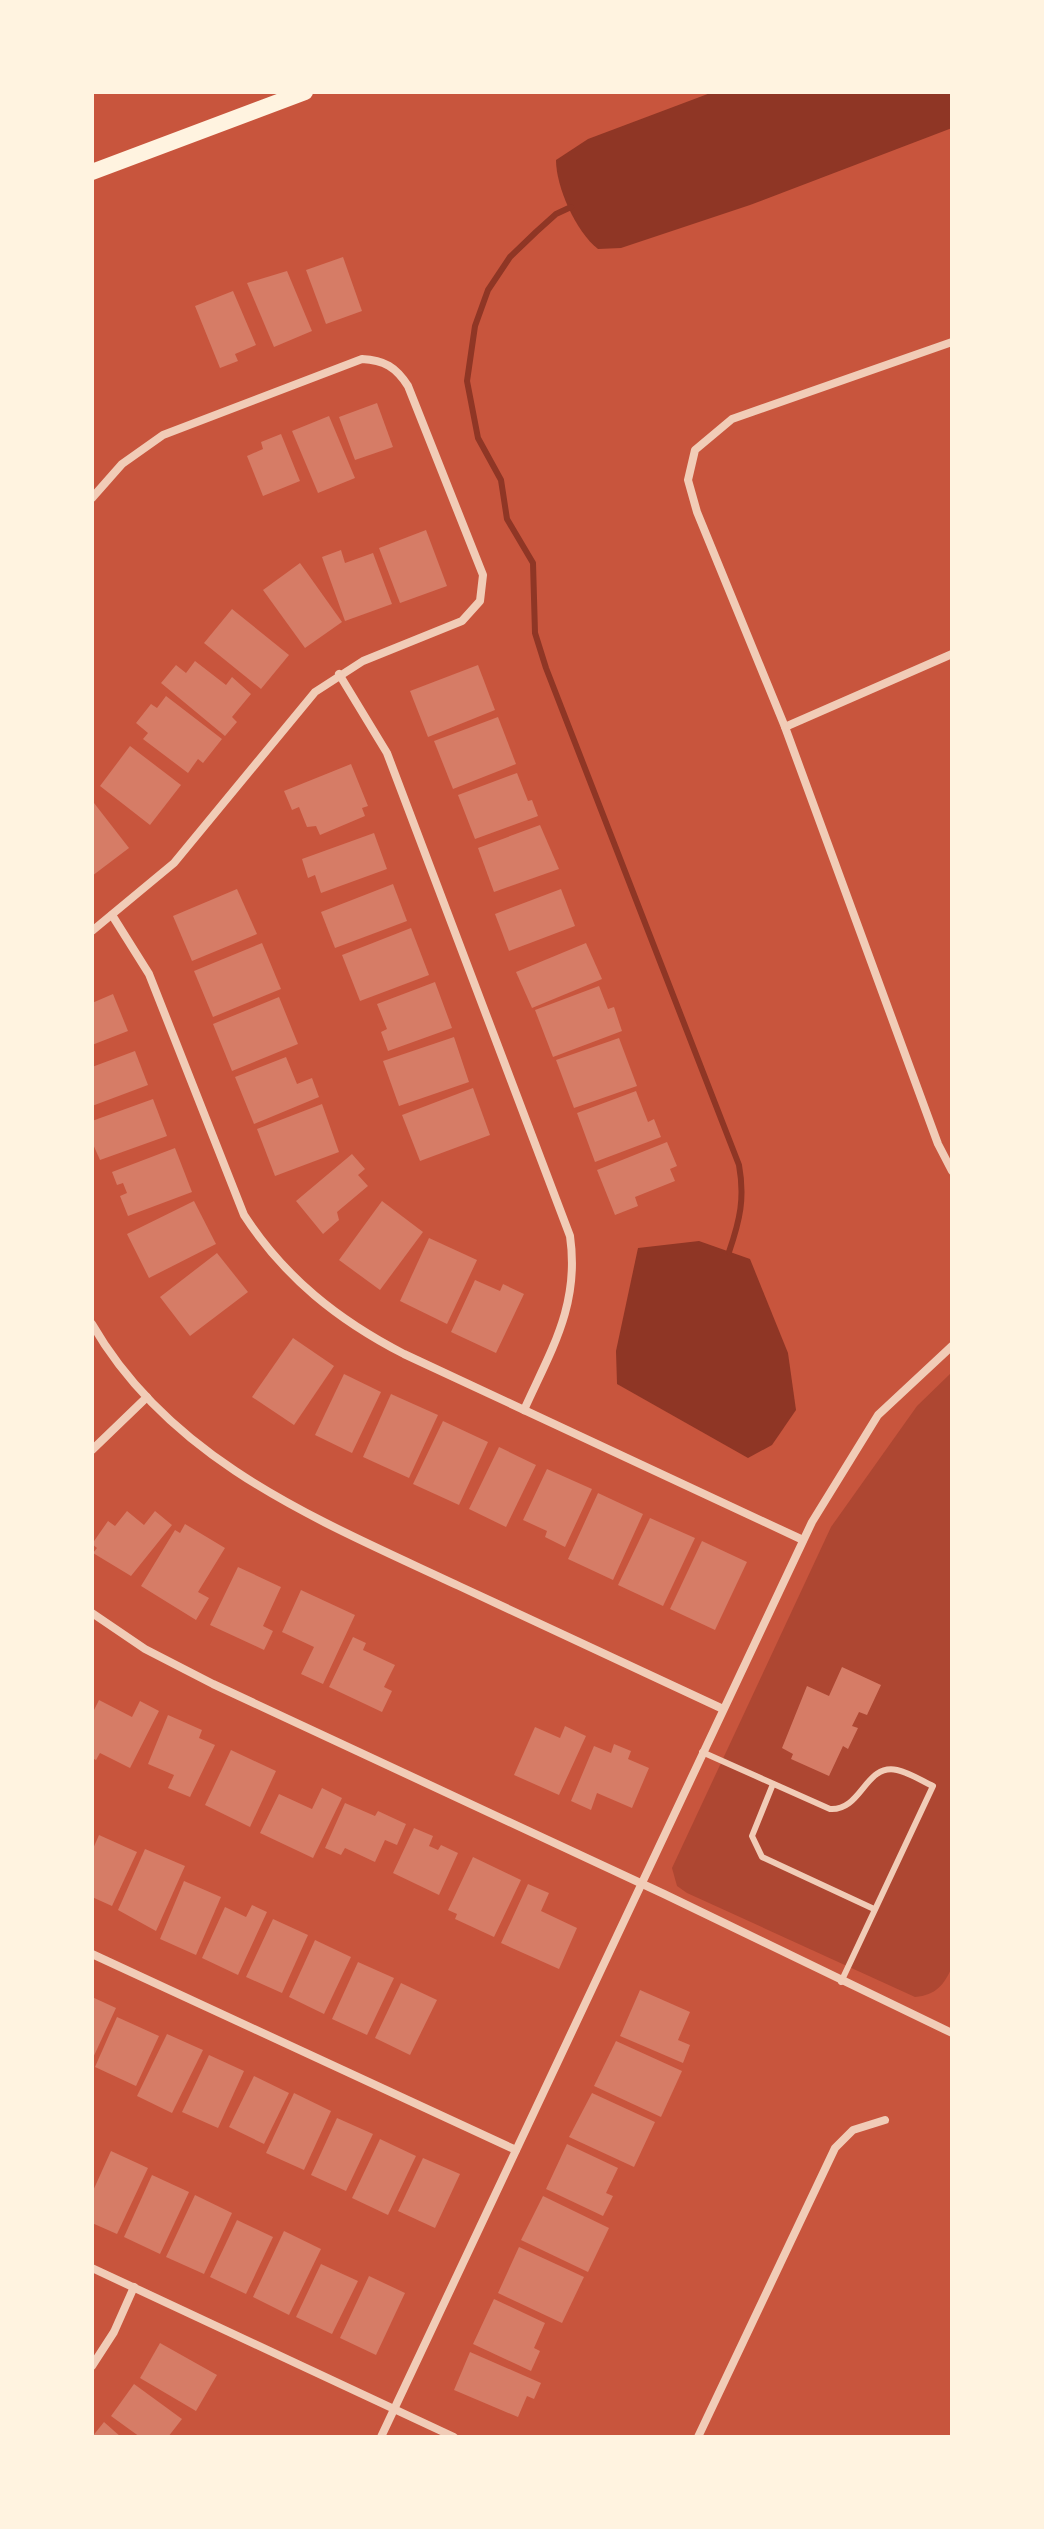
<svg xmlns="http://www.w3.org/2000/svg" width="1044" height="2529" viewBox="0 0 1044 2529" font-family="Inter,sans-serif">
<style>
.green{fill:#ae4732}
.water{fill:#8f3625}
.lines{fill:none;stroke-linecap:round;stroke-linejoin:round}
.stream{stroke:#8f3625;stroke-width:6}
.building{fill:#d67c66}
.service{stroke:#f1ccb7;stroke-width:6}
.minor{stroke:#f1ccb7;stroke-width:8}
.secondary{stroke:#fff3e0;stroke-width:16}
</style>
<rect width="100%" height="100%" fill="#c8553d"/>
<path class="green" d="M952,1372V1967C944,1985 936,1995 915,1997L687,1893L677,1886L672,1868L831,1527L917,1406Z"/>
<g class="water">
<path d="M713,92H952V128L750,205L621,248L598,249C576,232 556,187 556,160L588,139Z"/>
<path d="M699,1241L750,1259L788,1353L796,1410L772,1445L748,1458L617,1384L616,1351L638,1248Z"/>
</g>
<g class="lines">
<path class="stream" d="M571,207L556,214L536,232L510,257L488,290L475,326L467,381L478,438L501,480L507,519L533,563L535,633L546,668L739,1165C745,1198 740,1220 729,1252"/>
</g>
<g class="building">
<path d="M343,257L362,311L326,324L306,270Z"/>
<path d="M287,271L312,331L274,347L247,283Z"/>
<path d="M233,291L256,345L235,354L238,361L220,368L195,306Z"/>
<path d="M377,403L393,447L355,460L339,417Z"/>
<path d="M329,416L355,478L318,493L292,431Z"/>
<path d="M281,434L300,481L263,496L247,456L263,449L261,442Z"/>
<path d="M426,530L447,586L400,603L379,548Z"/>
<path d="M341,550L345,563L373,553L392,604L345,621L322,557Z"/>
<path d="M300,563L342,622L305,648L263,590Z"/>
<path d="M232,609L289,655L261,689L204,643Z"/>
<path d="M195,661L226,685L232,677L251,694L232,717L237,722L225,736L161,683L176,665L186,673Z"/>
<path d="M478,665L495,710L428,737L410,691Z"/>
<path d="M166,696L222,739L203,763L198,759L188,773L143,739L148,733L136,723L151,704L157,708Z"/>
<path d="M498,717L516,764L453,789L434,741Z"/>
<path d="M130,746L181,785L150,825L100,786Z"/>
<path d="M351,764L368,806L362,808L365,816L320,835L316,826L307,827L299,807L292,810L284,791Z"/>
<path d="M517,773L528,801L532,800L538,816L475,839L458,795Z"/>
<path d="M94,803L129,848L92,876V804Z"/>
<path d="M540,825L559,869L494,892L478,848Z"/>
<path d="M374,833L387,869L321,893L315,875L308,878L302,859Z"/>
<path d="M393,884L407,921L335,948L321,912Z"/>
<path d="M237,889L257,934L192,961L173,916Z"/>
<path d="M561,889L575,926L509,951L495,914Z"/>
<path d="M411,928L429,975L360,1001L342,955Z"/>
<path d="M262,943L281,989L213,1017L194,971Z"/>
<path d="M586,943L602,979L532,1008L516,972Z"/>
<path d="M435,982L452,1028L388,1051L381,1032L387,1029L377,1004Z"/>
<path d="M599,986L608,1009L614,1007L622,1031L553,1057L535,1010Z"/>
<path d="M113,994L128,1031L92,1045V1003Z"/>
<path d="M279,997L298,1044L232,1071L213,1024Z"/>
<path d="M454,1037L469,1082L399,1106L383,1061Z"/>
<path d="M619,1038L637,1086L574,1108L556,1060Z"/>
<path d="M135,1051L148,1085L92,1106V1067Z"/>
<path d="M286,1057L297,1084L312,1078L319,1097L254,1124L235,1077Z"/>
<path d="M473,1088L490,1135L420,1161L402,1115Z"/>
<path d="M636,1091L648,1122L654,1119L661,1137L595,1162L577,1113Z"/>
<path d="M153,1099L167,1136L100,1160L92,1142V1121Z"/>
<path d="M322,1104L339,1152L275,1176L257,1129Z"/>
<path d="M667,1142L677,1166L670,1169L675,1181L635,1197L638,1206L615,1215L597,1170Z"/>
<path d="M175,1148L192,1192L128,1216L120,1196L127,1193L123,1183L117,1185L112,1172Z"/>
<path d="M352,1154L365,1169L358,1175L368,1186L337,1212L339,1220L323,1234L296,1201Z"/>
<path d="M194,1201L216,1244L149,1278L127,1234Z"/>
<path d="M382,1201L423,1232L380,1290L339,1260Z"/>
<path d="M429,1238L477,1260L447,1324L400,1301Z"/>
<path d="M217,1253L248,1292L190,1336L160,1297Z"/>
<path d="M475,1280L500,1291L503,1284L524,1294L496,1353L451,1332Z"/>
<path d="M293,1338L334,1366L294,1425L252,1397Z"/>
<path d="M344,1374L381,1392L352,1453L315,1435Z"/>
<path d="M391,1394L438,1415L409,1478L363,1457Z"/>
<path d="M443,1421L488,1442L459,1505L413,1484Z"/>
<path d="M499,1447L536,1465L506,1527L469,1509Z"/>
<path d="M547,1469L592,1489L565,1547L545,1537L547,1531L523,1520Z"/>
<path d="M598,1493L643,1514L613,1580L568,1559Z"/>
<path d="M127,1511L144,1525L155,1511L172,1525L131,1576L93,1553L97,1548L92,1544L108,1521L115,1526Z"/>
<path d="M650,1518L695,1538L663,1606L618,1585Z"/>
<path d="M185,1524L225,1548L198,1592L209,1598L196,1620L141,1586L175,1530L180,1533Z"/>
<path d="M702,1541L747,1562L715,1630L670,1609Z"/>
<path d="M238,1567L281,1587L263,1626L273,1631L264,1650L210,1625Z"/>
<path d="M301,1590L355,1615L323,1684L301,1674L314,1647L282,1632Z"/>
<path d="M353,1637L366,1643L363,1650L395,1665L384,1687L392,1691L382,1712L329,1687Z"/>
<path d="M842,1667L881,1685L867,1715L859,1712L852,1726L858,1728L848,1749L843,1746L829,1776L791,1759L793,1754L782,1748L807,1686L829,1696Z"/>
<path d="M99,1700L132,1717L140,1701L159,1711L130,1768L100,1753L96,1760L92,1758V1714Z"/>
<path d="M168,1715L202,1730L199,1738L215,1745L190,1797L168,1788L174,1775L148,1764Z"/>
<path d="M565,1726L586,1736L559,1795L514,1775L535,1727L560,1738Z"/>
<path d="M614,1744L631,1751L628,1759L649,1768L632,1808L597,1793L591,1810L571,1801L594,1746L611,1753Z"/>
<path d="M231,1750L276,1771L250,1827L205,1805Z"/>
<path d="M322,1788L342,1798L313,1858L260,1833L279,1794L312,1809Z"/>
<path d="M345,1803L375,1816L378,1811L406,1824L397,1845L385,1840L375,1862L345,1848L341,1855L325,1848Z"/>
<path d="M414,1828L433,1836L429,1846L438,1850L441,1845L458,1853L439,1895L393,1873Z"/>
<path d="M99,1835L137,1852L112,1906L92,1897V1851Z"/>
<path d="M145,1849L185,1866L156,1931L118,1910Z"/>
<path d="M473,1857L521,1880L494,1937L455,1919L457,1914L448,1910Z"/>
<path d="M184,1881L221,1897L196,1955L160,1939Z"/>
<path d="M528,1884L549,1893L541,1911L577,1928L559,1969L501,1943Z"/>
<path d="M252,1905L267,1912L238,1975L202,1958L225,1907L246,1917Z"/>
<path d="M273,1919L308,1935L282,1993L246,1977Z"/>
<path d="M315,1940L351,1957L324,2014L289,1997Z"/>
<path d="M358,1962L394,1978L367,2035L332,2019Z"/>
<path d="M401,1983L437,2000L410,2055L375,2038Z"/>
<path d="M640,1990L690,2012L678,2040L690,2045L683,2063L620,2036Z"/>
<path d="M92,1997L116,2008L92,2060Z"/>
<path d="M117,2017L159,2036L136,2086L95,2067Z"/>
<path d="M167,2034L203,2050L172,2113L137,2096Z"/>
<path d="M616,2041L682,2071L661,2117L594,2086Z"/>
<path d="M209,2055L244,2071L218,2128L182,2112Z"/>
<path d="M254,2076L289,2093L264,2144L229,2127Z"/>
<path d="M294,2093L331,2111L304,2170L266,2153Z"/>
<path d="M592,2093L655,2122L634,2167L569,2137Z"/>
<path d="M337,2118L373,2134L346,2191L311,2175Z"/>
<path d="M380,2139L416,2156L388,2215L352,2198Z"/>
<path d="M567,2144L618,2168L606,2193L613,2196L603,2216L546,2189Z"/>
<path d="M111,2151L148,2168L117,2234L92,2223V2193Z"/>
<path d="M423,2158L460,2174L435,2228L398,2211Z"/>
<path d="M152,2175L189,2192L160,2254L124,2237Z"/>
<path d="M195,2195L232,2213L204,2274L166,2257Z"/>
<path d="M543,2196L609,2228L588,2272L521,2240Z"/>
<path d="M237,2220L273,2237L246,2294L210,2277Z"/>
<path d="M284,2231L321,2249L289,2315L253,2297Z"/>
<path d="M519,2247L584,2277L562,2323L498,2293Z"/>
<path d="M321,2264L358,2281L332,2334L296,2317Z"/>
<path d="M369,2276L405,2293L376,2355L340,2338Z"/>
<path d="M494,2299L545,2323L534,2348L540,2351L531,2371L473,2344Z"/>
<path d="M160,2343L217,2375L196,2411L140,2378Z"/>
<path d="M470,2352L541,2383L534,2399L527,2396L518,2417L454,2390Z"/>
<path d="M134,2384L182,2419L168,2437H140L111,2416Z"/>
<path d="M104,2422L121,2437H92Z"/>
</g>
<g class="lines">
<g class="service">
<path d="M702,1752L830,1809C862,1811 865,1763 897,1770C910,1773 922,1781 933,1786L841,1982"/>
<path d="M773,1784L752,1836L762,1857L874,1909"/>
</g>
<g class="minor">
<path d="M952,342L732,419L695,450L688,480L697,512L785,727L938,1144L952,1171"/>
<path d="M92,498L122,464L163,435L362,359C384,360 396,367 408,386L483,575L480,601L462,621L363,661L315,692L174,863L92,931"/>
<path d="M339,674L387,753L570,1236C580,1305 551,1350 524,1410"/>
<path d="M785,727L952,654"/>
<path d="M112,915L149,974L244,1215C285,1278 338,1320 404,1354L803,1540"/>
<path d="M92,1324C172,1463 321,1521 459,1586C547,1627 635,1668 723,1709"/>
<path d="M92,1450L147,1397"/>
<path d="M92,1613L145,1649L213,1684L664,1894L952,2033"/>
<path d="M92,1954L516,2150"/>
<path d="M92,2268L454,2437"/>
<path d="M92,2366L114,2332L134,2287"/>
<path d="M381,2437L812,1522L878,1415L952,1346"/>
<path d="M698,2437L835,2148L853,2130L885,2120"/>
</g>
<path class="secondary" d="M92,172L305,92"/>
</g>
<rect width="1044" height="2529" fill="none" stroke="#fff3e0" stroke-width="188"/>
</svg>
